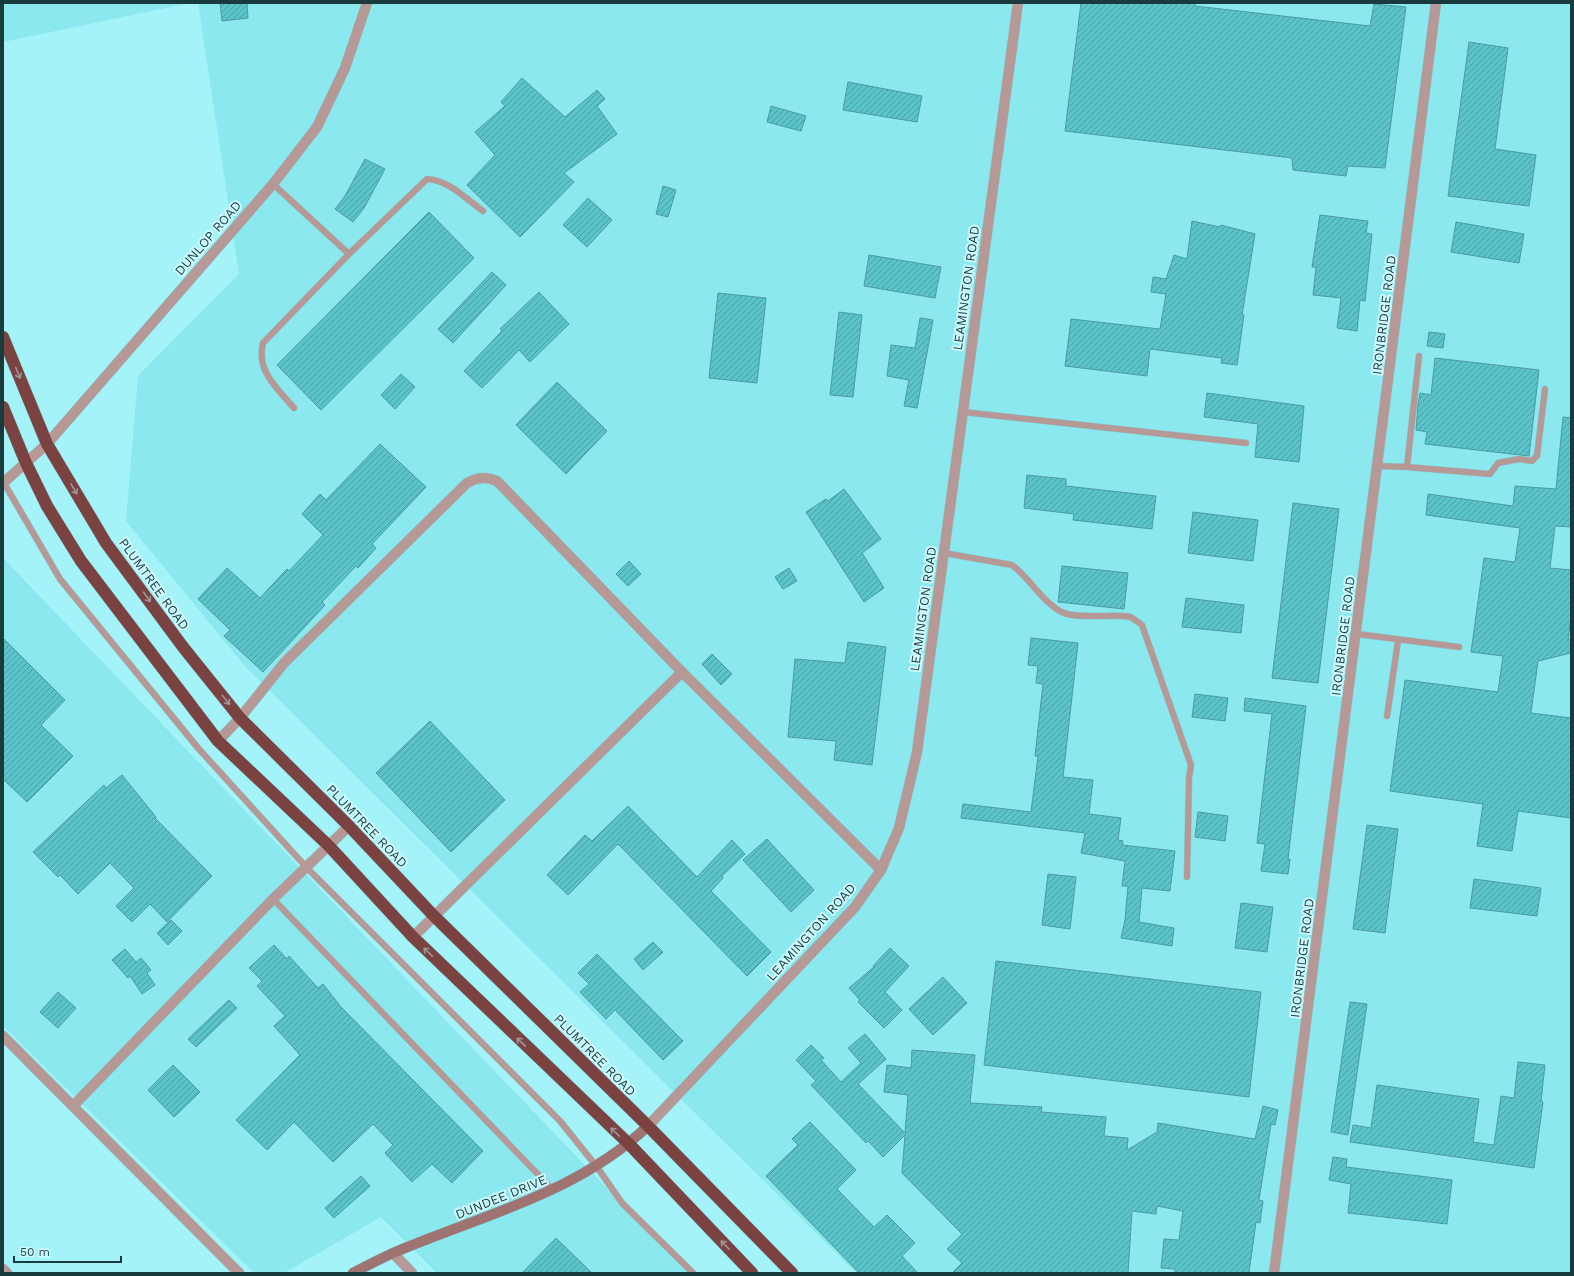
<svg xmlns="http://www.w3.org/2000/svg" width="1574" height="1276" viewBox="0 0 1574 1276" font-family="'Work Sans',sans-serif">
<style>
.built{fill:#8be8ef}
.building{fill:url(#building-hatch);stroke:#4b9ba1}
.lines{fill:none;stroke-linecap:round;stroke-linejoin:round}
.lane-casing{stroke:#87ced3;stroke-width:7}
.street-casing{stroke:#87ced3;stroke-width:11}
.secondary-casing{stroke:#87ced3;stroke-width:11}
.highway-casing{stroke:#87ced3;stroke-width:13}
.lane{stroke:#b69896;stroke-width:6}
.street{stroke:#b69896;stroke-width:10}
.secondary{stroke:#9e7372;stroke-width:10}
.highway{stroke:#7b4242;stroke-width:12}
.oneway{stroke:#9f9597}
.labels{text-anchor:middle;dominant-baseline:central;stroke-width:4;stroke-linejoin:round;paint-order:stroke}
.street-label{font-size:13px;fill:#193b3d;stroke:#ccfafe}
</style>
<defs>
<pattern id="building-hatch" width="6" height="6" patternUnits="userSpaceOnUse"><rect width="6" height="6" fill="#5bc3ca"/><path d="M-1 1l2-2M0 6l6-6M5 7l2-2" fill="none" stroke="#4aa0a5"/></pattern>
</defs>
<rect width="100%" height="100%" fill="#a3f3f9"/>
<g class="built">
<path d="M3,3H190L3,42Z"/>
<path d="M198,3H1571V1273H856L244,665L126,521L138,376L239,274Z"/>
<path d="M3,558L688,1273H437L381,1217L284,1273H254L3,1026Z"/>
</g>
<g class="building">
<path d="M220,3H247L248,18L222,21Z"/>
<path d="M1081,3H1195V6L1370,26L1374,4L1406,7L1385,168L1348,166L1346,176L1293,170L1292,158L1065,131Z"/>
<path d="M1469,42L1508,48L1495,149L1536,155L1529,206L1448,196Z"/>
<path d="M522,78L565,117L597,90L605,99L597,106L617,134L564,173L574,182L520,237L467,185L495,155L475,132L505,106L501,102Z"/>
<path d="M848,82L922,96L917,122L843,110Z"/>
<path d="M771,106L806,116L801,131L767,122Z"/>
<path d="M365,159L385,169L364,208L353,222L335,209L345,196Z"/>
<path d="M663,186L676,190L668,217L656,214Z"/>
<path d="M588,198L612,220L587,247L563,225Z"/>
<path d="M429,212L474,258L321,410L277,365Z"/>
<path d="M1320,215L1368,221L1366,233L1372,234L1365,301L1360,300L1357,331L1337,328L1341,298L1313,295L1316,267H1312Z"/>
<path d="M1192,221L1220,227L1221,225L1255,234L1242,315H1244L1237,365L1221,363L1222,358L1150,349L1147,376L1065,366L1071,319L1160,329L1166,294L1151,292L1153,277L1166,279L1174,255L1187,259Z"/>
<path d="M1456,222L1524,234L1519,263L1451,252Z"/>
<path d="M869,255L941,267L935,298L864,286Z"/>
<path d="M492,272L506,285L453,343L438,329Z"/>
<path d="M539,292L569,324L530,362L519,350L482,388L464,371L502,331L500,329Z"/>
<path d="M718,293L766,298L757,383L709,378Z"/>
<path d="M839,312L862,315L853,397L830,395Z"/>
<path d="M920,318L933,320L917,408L904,406L909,380L887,376L891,345L915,348Z"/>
<path d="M1429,332L1445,334L1443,348L1427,346Z"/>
<path d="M1435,358L1539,370L1529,456L1425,444L1427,432L1416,430L1418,404L1420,393L1431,395Z"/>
<path d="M401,374L415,387L395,409L381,395Z"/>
<path d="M557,382L607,431L566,474L516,425Z"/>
<path d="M1207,393L1304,406L1299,462L1255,457L1258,424L1204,417Z"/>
<path d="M1563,417L1571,418V527L1555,526L1550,568L1571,570V617L1568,640L1571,638V653L1538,661L1531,713L1571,718V818L1518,811L1512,851L1477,846L1483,804L1390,791L1405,680L1498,692L1503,656L1471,652L1484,558L1515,562L1520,528L1426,515L1428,494L1513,506L1515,486L1556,489Z"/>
<path d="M380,444L426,487L372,544L376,548L358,568L356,566L322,602L325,605L263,672L224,636L230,630L198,599L227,568L260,598L287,569L289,571L323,535L302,514L320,494L326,500Z"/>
<path d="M1027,475L1066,479V486L1156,496L1152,529L1073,520L1074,514L1024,508Z"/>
<path d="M844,489L881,539L862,553L884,588L864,602L806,512L826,499L828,501Z"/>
<path d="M1293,503L1339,509L1318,683L1272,678Z"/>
<path d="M1193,512L1258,520L1253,561L1188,553Z"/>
<path d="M629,561L641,574L628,586L616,574Z"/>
<path d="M1062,566L1128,573L1124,609L1058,602Z"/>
<path d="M789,568L797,581L783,589L775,577Z"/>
<path d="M1186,598L1244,605L1241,633L1182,627Z"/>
<path d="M3,638L65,700L41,725L73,756L27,802L3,779Z"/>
<path d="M1031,638L1078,643L1063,777L1093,780L1089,814L1121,818L1118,840L1123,841L1122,845L1175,851L1170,891L1142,888L1139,922L1174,928L1172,946L1121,938L1125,920L1128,886H1122L1125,861L1081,853L1085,833L961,818L963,804L1031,812L1038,756H1035L1043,684L1036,683L1038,666L1028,665Z"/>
<path d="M848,642L886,647L872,765L834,760L836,741L788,737L795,659L845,663Z"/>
<path d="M712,654L732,674L721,685L702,664Z"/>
<path d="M1195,694L1228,698L1225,721L1192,717Z"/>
<path d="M1245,698L1306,706L1288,859H1290L1288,874L1261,871L1265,844L1257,843L1272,714L1244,711Z"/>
<path d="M430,721L505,800L451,852L376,773Z"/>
<path d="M122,775L156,817L155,818L212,876L167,922L150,904L132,922L116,906L134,888L110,863L78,894L60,875L58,877L33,852L104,785L106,788Z"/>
<path d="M628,806L697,877L732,840L745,854L722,876L723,878L711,891L771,952L747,976L618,844L568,895L547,875L585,835L592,841Z"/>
<path d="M1198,812L1228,816L1225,841L1195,837Z"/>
<path d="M1367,825L1398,829L1385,933L1353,929Z"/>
<path d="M767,839L814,890L791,912L743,860Z"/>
<path d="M1048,874L1076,877L1070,929L1042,925Z"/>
<path d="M1474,879L1541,888L1537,916L1470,908Z"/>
<path d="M1241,903L1273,907L1267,952L1235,948Z"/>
<path d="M171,920L182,931L168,945L157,933Z"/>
<path d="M653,942L663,952L643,970L634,959Z"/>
<path d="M274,945L287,959L289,956L318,988L323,984L341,1007L483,1151L452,1183L432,1164L412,1182L385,1153L393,1145L373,1124L333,1162L294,1122L267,1150L236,1120L300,1055L274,1026L285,1016L257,986L262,981L249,968Z"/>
<path d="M890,948L909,966L885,992L902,1010L884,1028L858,1002L860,1000L849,988L874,967L873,966Z"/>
<path d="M125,949L136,962L141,958L151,970L147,973L155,985L142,994L130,976L128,978L112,960Z"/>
<path d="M597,954L683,1041L663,1060L615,1010L606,1019L580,992L589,984L578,973Z"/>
<path d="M996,961L1261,992L1249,1097L984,1065Z"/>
<path d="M943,977L967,1003L933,1035L909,1009Z"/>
<path d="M58,992L76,1008L58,1028L40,1012Z"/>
<path d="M229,1000L237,1008L196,1047L188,1039Z"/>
<path d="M1350,1002L1367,1004L1348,1135L1331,1132Z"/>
<path d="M865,1034L886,1059L858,1084L905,1133L908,1095L884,1092L887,1065L911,1068L912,1050L975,1055L970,1103L1042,1107L1041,1112L1106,1117L1104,1136L1128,1138L1127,1150L1157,1132L1158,1123L1255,1139L1263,1106L1278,1110L1275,1125L1271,1124L1259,1200L1263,1201L1260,1223L1256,1222L1249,1273H1175V1269L1161,1268L1164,1239L1179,1240L1183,1211L1157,1206L1156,1214L1132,1211L1128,1273H952L962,1263L947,1249L962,1234L902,1173L905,1135L883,1157L868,1141L866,1143L811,1085L816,1081L796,1060L811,1045L824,1058L821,1060L841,1082L861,1063L848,1048Z"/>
<path d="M1518,1062L1545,1065L1541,1101L1543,1102L1534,1168L1350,1142L1353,1125L1371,1128L1377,1085L1479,1099L1473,1142L1494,1145L1501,1096L1514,1098Z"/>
<path d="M173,1065L200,1092L174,1117L148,1090Z"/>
<path d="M810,1122L856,1170L837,1189L874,1227L887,1215L915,1243L902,1256L918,1273H859L766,1176L798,1145L792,1139Z"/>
<path d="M1333,1157L1347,1159L1346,1167L1452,1180L1447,1224L1348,1213L1351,1184L1329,1180Z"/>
<path d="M361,1176L370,1186L334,1218L325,1208Z"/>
<path d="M556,1238L592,1273H522Z"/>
</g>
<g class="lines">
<g class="lane-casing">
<g id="lane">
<path d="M273,184L349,254"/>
<path d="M294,408C277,388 256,371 263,343L349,254L427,179C449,180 466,199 483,211"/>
<path d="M963,412L1246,443"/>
<path d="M1378,466L1407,467L1419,356"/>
<path d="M1407,467L1490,474L1498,463L1519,459L1532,461L1537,456L1545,389"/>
<path d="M4,483L60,579L198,748L307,868L560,1121L597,1167L622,1203L693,1273"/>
<path d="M944,553L1012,565C1029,577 1047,609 1067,614C1081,618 1108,615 1123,616L1131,617L1142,625L1191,765L1189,778L1187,877"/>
<path d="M1357,634L1459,647"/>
<path d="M1387,716L1398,641"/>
<path d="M273,899L553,1190"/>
</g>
</g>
<g class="street-casing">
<g id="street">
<path d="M3,483L47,444L273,184L317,127L345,68L367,3"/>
<path d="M218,741L240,718L284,663L467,483C477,477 486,476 497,481L682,672L881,870"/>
<path d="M413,937L682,672"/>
<path d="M3,1036L239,1273"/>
<path d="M73,1106L273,899L349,826"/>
<path d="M648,1126L855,907L881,870L899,828L917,752L1018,3"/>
<path d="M393,1253L412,1273"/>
<path d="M3,1269L7,1273"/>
<path d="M1274,1273L1436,3"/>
</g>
</g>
<g class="secondary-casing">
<path id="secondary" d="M353,1273C366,1266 380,1259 393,1253C482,1215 576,1194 648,1126"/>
</g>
<g class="highway-casing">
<g id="highway">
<path d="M3,337L47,444L106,543L183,647L240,718L349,826L433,915L648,1126L792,1273"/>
<path d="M3,407L26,463L47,506L81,561L218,741L329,846L413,937L629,1144L752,1273"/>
</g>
</g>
<use href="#lane" class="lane"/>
<use href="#street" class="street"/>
<use href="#secondary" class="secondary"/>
<use href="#highway" class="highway"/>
</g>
<defs><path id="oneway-shaft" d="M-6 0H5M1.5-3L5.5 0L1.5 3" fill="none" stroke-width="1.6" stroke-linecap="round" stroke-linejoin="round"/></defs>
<g class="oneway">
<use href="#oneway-shaft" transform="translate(18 373) rotate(68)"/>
<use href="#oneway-shaft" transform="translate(74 489) rotate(59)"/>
<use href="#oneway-shaft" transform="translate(147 597) rotate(54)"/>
<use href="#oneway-shaft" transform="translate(226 700) rotate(51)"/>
<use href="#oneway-shaft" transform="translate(428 952) rotate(-136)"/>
<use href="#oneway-shaft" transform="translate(521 1042) rotate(-136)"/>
<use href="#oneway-shaft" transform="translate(615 1132) rotate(-136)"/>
<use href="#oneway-shaft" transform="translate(725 1245) rotate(-134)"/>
</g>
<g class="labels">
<g class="street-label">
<text transform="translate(208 238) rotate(-49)">DUNLOP ROAD</text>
<text transform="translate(966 288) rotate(-82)">LEAMINGTON ROAD</text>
<text transform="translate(1384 315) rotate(-83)">IRONBRIDGE ROAD</text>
<text transform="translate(154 584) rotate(54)">PLUMTREE ROAD</text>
<text transform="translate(923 609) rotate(-82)">LEAMINGTON ROAD</text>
<text transform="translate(1343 636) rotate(-83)">IRONBRIDGE ROAD</text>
<text transform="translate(367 826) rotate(46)">PLUMTREE ROAD</text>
<text transform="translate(811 932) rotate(-48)">LEAMINGTON ROAD</text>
<text transform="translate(1302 958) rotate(-83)">IRONBRIDGE ROAD</text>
<text transform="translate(595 1055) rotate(45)">PLUMTREE ROAD</text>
<text transform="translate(501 1197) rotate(-22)">DUNDEE DRIVE</text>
</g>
</g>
<rect width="1574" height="1276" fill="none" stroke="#193b3d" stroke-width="8"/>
<path d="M14 1256v6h107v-6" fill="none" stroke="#193b3d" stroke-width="2"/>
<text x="20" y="1256" font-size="12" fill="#193b3d" stroke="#ccfafe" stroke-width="3" paint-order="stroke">50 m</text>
</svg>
